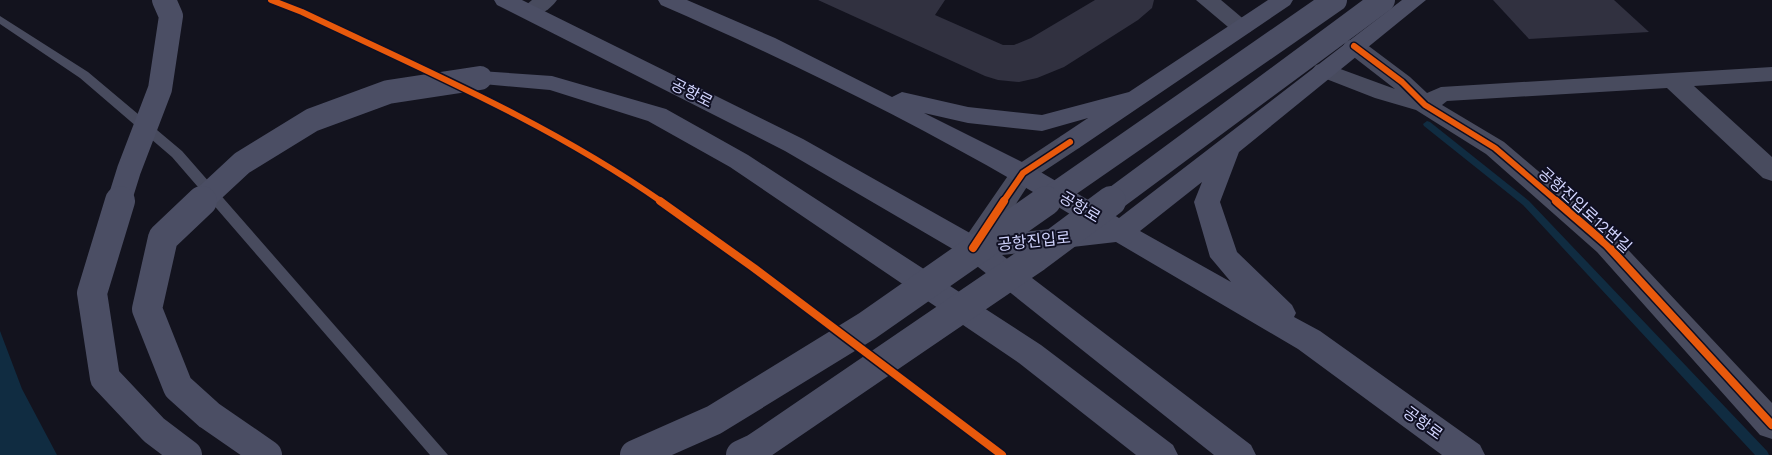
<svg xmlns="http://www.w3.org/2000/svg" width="1772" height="455" viewBox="0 0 1772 455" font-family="'Work Sans','Noto Sans KR',sans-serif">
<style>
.water{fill:#102c41}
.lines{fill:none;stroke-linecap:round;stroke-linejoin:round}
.stream{fill:#102c41;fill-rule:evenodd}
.building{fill:#313140}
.lane{fill:#484b5e;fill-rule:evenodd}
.street{fill:#484b5e;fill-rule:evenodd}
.secondary{fill:#4b4e64;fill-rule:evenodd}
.secondary-bridge-far1{stroke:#4b4e64;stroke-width:24}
.secondary-bridge{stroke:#4b4e64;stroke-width:30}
.cycleway-far1-casing{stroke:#0f0f22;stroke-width:9}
.cycleway-casing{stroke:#0f0f22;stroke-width:11}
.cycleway-far1{stroke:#e8590c;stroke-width:6}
.cycleway{stroke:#e8590c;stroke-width:8}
.labels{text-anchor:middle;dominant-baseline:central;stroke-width:4;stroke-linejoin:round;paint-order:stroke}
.street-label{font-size:16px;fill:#d1d4fd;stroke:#0f0f22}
</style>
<rect width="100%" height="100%" fill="#13131e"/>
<path class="water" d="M0,331L22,389L57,455H0Z"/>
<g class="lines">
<path class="stream" d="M1427,121L1430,122L1529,201L1767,451L1769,455H1755L1523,205L1424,126L1423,124Z"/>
</g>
<g class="building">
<path d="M818,0H945L935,15L1003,45H1014L1031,38L1095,0H1154L1152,8L1138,20L1064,67L1037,78L1019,82L998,80L985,76Z"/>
<path d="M1493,0H1614L1649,32L1529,39Z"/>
</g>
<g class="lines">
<path class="lane" d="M0,16L88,72L182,151L448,455H430L172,157L80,78L0,24Z"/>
<g class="street">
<path d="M532,0H557C549,11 536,19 522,16L519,11Z"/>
<path d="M1196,0H1221L1253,27L1250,32L1242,34L1234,32Z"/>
<path d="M1354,39L1362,41L1410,77L1427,93L1441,87L1772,67V81L1694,86L1772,157V181L1763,178L1667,88L1447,101L1442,105L1504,142L1617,238L1772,403V439L1760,435L1597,252L1486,154L1416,110L1375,98L1316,75L1312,70L1316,65L1324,63L1395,89L1346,51L1343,46L1346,41Z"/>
<path d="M1070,134L1079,136L1083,142L1079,148L1032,179L983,255L973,258L963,255L959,248L963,241L1014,167L1061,136Z"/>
</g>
<g class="secondary">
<path d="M494,0H522L803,139L977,237L1088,225C952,141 808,69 661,5L658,0H687L775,38L892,97L902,92L968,107L1042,115L1129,92L1268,0H1293L1290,5L1079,148L1070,150L1061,148L1057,142L1061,136L1088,118L1042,131L968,123L924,113L1032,167L1119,218L1402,0H1426L1239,152L1220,202L1237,252L1292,305L1296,313L1294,317L1320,331L1480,445L1485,455H1442L1298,349L1116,242L1002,255L1251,445L1256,455H1214L963,255L785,151L497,5ZM1202,182L1194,202L1210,257L1231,282L1140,231Z"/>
<path d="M480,71L552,76L666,109L748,155L1041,345L1173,445L1178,455H1136L1019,363L730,167L648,121L550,90L472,83L468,78L472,73Z"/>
</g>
<g class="secondary-bridge-far1">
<path d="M119,202L129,170L160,89L171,16L164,0"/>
<path d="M200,202L242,163L312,120L388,92L480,78"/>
<path d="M1044,202L1335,0"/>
<path d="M1110,202L1383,0"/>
</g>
<g class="secondary-bridge">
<path d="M120,201L92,293L105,378L154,430L187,455"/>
<path d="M202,201L163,238L147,309L178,387L209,415L267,455"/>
<path d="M635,455L714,420L867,326L1046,201"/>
<path d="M741,455L756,448L1036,257L1111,201"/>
</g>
<g class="cycleway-far1-casing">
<g id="cycleway-far1">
<path d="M271,0L302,12C424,70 551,124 662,202"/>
<path d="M1354,46L1402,82L1425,105L1495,148L1558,202"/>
<path d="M1003,202L1023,173L1070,142"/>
</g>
</g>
<g class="cycleway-casing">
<g id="cycleway">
<path d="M660,201L754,268L1002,455"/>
<path d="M1556,201L1607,245L1772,425"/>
<path d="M973,248L1004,201"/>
</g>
</g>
<use href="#cycleway-far1" class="cycleway-far1"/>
<use href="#cycleway" class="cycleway"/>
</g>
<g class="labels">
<g class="street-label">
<text transform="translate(692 93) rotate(27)">공항로</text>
<text transform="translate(1080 207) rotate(31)">공항로</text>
<text transform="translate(1585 210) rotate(42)">공항진입로12번길</text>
<text transform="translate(1034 241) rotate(-6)">공항진입로</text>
<text transform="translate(1423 423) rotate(36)">공항로</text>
</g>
</g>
</svg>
